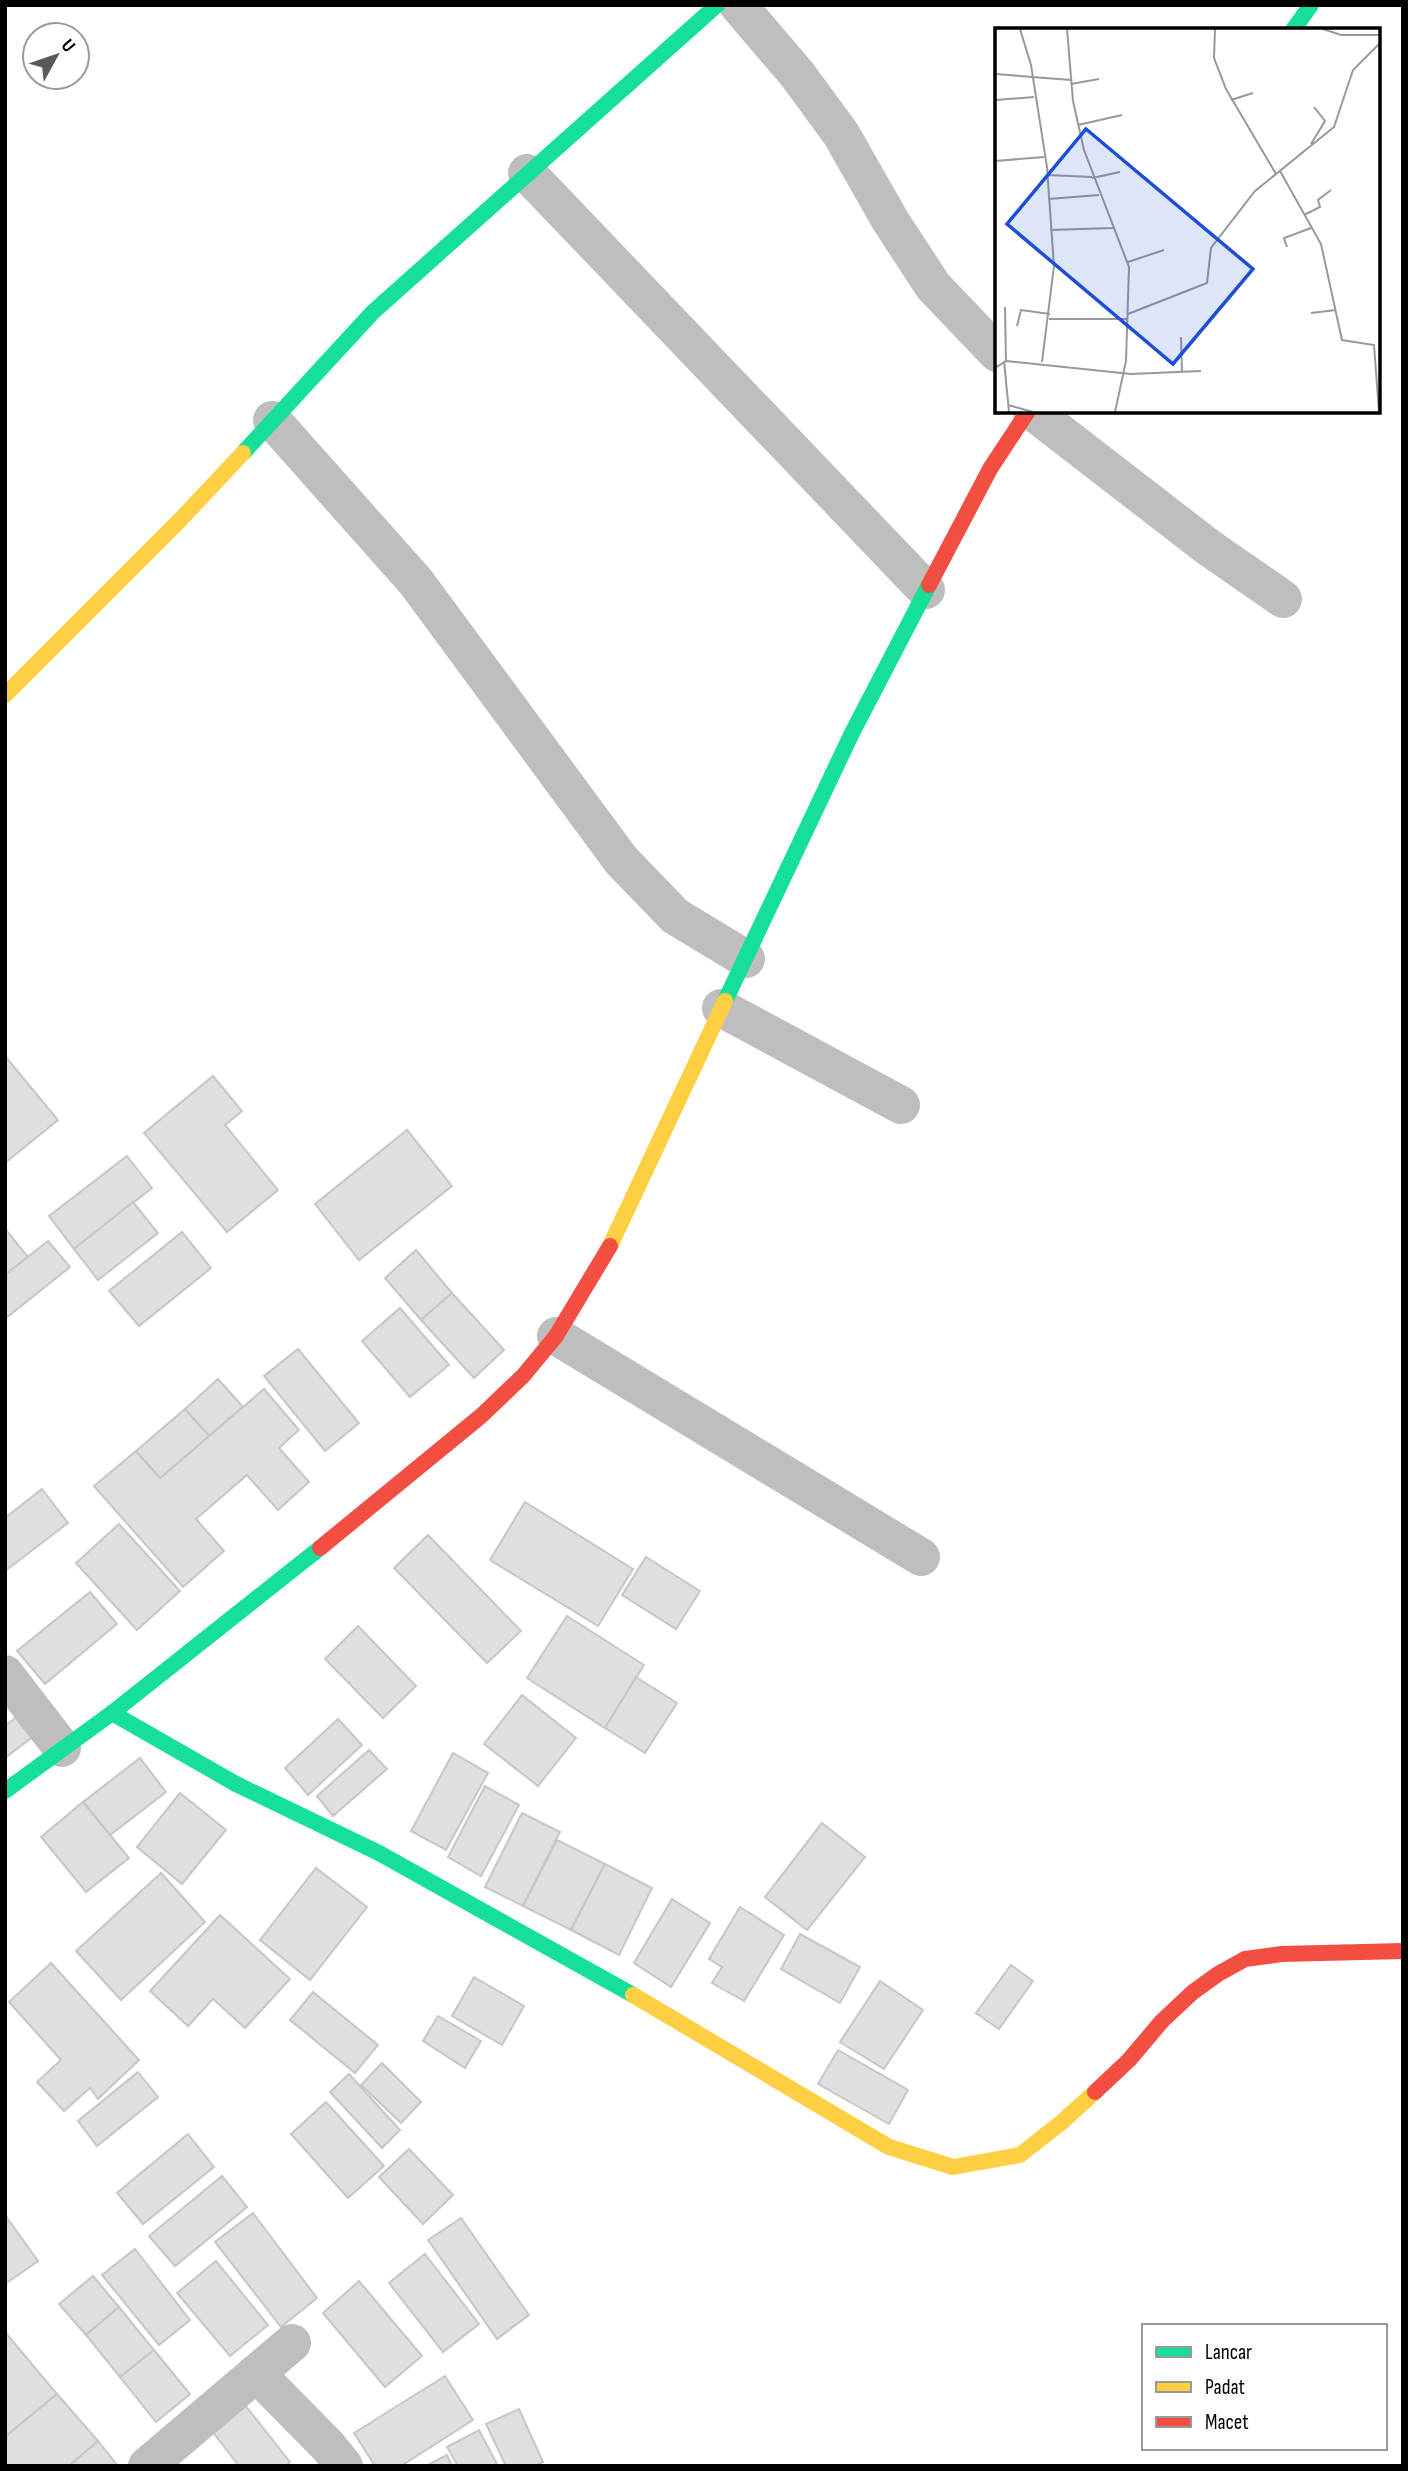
<svg xmlns="http://www.w3.org/2000/svg" width="1408" height="2471" viewBox="0 0 1408 2471" font-family="'Sofia Sans Condensed',sans-serif">
<style>
.building{fill:#dfdfdf;stroke:#c7c7c7;stroke-width:2}
.lines{fill:none;stroke-linecap:round;stroke-linejoin:round}
.street{stroke:#bebebe;stroke-width:38}
.fast{stroke:#16e098;stroke-width:16}
.slow{stroke:#ffcf43;stroke-width:16}
.jam{stroke:#f24e42;stroke-width:16}
.inset-road{fill:none;stroke:#999;stroke-width:2}
.view{fill:#1d4ed8;fill-opacity:0.15;stroke:#1d4ed8;stroke-width:3.5}
.inset-edge{fill:none;stroke:#000;stroke-width:3.5}
</style>
<rect width="100%" height="100%" fill="#fff"/>
<g class="building">
<path d="M5,1056L58,1120L5,1163Z"/>
<path d="M213,1076L242,1111L225,1125L278,1190L227,1232L144,1133Z"/>
<path d="M407,1130L452,1186L359,1260L315,1204Z"/>
<path d="M127,1156L152,1188L74,1249L49,1216Z"/>
<path d="M133,1202L158,1233L98,1280L74,1249Z"/>
<path d="M6,1230L28,1257L5,1275V1231Z"/>
<path d="M182,1232L211,1268L139,1326L109,1291Z"/>
<path d="M48,1241L70,1267L5,1319V1275Z"/>
<path d="M416,1250L452,1293L421,1320L385,1278Z"/>
<path d="M452,1293L504,1350L474,1378L421,1320Z"/>
<path d="M400,1308L449,1365L410,1397L362,1341Z"/>
<path d="M298,1349L359,1423L325,1451L264,1376Z"/>
<path d="M218,1379L243,1407L209,1436L185,1409Z"/>
<path d="M264,1389L299,1430L279,1448L309,1482L278,1510L247,1475L196,1519L224,1551L183,1587L94,1486L136,1451L160,1478Z"/>
<path d="M185,1409L209,1436L160,1478L136,1451Z"/>
<path d="M42,1489L68,1523L5,1571V1518Z"/>
<path d="M525,1502L633,1569L598,1626L490,1560Z"/>
<path d="M119,1524L180,1591L137,1630L76,1563Z"/>
<path d="M428,1535L521,1631L487,1663L394,1568Z"/>
<path d="M646,1557L700,1591L676,1629L622,1595Z"/>
<path d="M90,1592L117,1624L45,1684L17,1651Z"/>
<path d="M567,1616L644,1665L605,1728L527,1678Z"/>
<path d="M358,1626L416,1686L383,1718L325,1659Z"/>
<path d="M636,1677L677,1703L645,1753L605,1728Z"/>
<path d="M522,1695L576,1738L538,1786L484,1744Z"/>
<path d="M18,1716L34,1736L5,1758V1726Z"/>
<path d="M338,1719L362,1745L308,1795L285,1768Z"/>
<path d="M369,1750L387,1769L333,1816L317,1796Z"/>
<path d="M453,1753L488,1773L446,1850L411,1831Z"/>
<path d="M140,1758L166,1792L110,1835L83,1802Z"/>
<path d="M485,1786L519,1805L481,1876L448,1857Z"/>
<path d="M180,1793L226,1830L182,1884L137,1847Z"/>
<path d="M83,1802L129,1858L86,1892L41,1837Z"/>
<path d="M522,1813L560,1832L523,1906L485,1887Z"/>
<path d="M822,1823L865,1857L807,1930L765,1897Z"/>
<path d="M557,1840L605,1864L571,1930L523,1906Z"/>
<path d="M605,1864L652,1888L619,1955L571,1930Z"/>
<path d="M316,1868L367,1907L310,1980L260,1940Z"/>
<path d="M161,1873L205,1922L121,2000L76,1951Z"/>
<path d="M672,1899L710,1923L671,1987L634,1963Z"/>
<path d="M740,1907L784,1935L744,2001L712,1983L722,1967L709,1959Z"/>
<path d="M220,1915L290,1979L245,2028L213,1999L188,2026L150,1991Z"/>
<path d="M800,1934L860,1967L840,2003L781,1969Z"/>
<path d="M51,1963L139,2060L98,2099L90,2088L64,2111L37,2082L61,2060L9,2002Z"/>
<path d="M1011,1965L1033,1981L999,2029L976,2013Z"/>
<path d="M474,1977L524,2006L502,2045L452,2016Z"/>
<path d="M880,1981L923,2010L884,2069L840,2042Z"/>
<path d="M313,1992L378,2045L355,2073L290,2020Z"/>
<path d="M438,2016L481,2041L465,2068L423,2041Z"/>
<path d="M838,2050L908,2090L889,2124L818,2084Z"/>
<path d="M382,2063L421,2102L401,2123L361,2085Z"/>
<path d="M138,2072L158,2097L97,2146L78,2121Z"/>
<path d="M349,2074L400,2130L382,2148L330,2092Z"/>
<path d="M326,2102L384,2166L348,2198L291,2134Z"/>
<path d="M188,2134L214,2167L143,2224L117,2193Z"/>
<path d="M409,2149L453,2195L423,2224L379,2177Z"/>
<path d="M222,2176L247,2207L175,2266L149,2236Z"/>
<path d="M253,2213L317,2298L281,2327L215,2242Z"/>
<path d="M5,2215L38,2261L5,2284Z"/>
<path d="M461,2218L529,2315L497,2339L428,2240Z"/>
<path d="M135,2249L190,2320L159,2345L102,2275Z"/>
<path d="M425,2254L479,2324L443,2352L389,2283Z"/>
<path d="M216,2261L268,2325L230,2356L177,2293Z"/>
<path d="M93,2276L119,2307L86,2335L59,2304Z"/>
<path d="M359,2281L422,2356L385,2387L323,2313Z"/>
<path d="M119,2307L154,2350L120,2377L86,2335Z"/>
<path d="M5,2332L57,2394L5,2437Z"/>
<path d="M154,2350L190,2394L156,2422L120,2377Z"/>
<path d="M445,2376L473,2420L401,2466H375L354,2433Z"/>
<path d="M57,2394L98,2441L69,2466H5V2437Z"/>
<path d="M245,2405L290,2462L285,2466H239L212,2431Z"/>
<path d="M519,2409L543,2462L535,2466H506L486,2424Z"/>
<path d="M479,2430L498,2466H458L447,2447Z"/>
<path d="M98,2441L118,2466H69Z"/>
<path d="M447,2455L452,2466H426Z"/>
</g>
<g class="lines">
<g class="street">
<path d="M738,5L797,74L841,134L890,220L933,286L997,353"/>
<path d="M527,173L926,590"/>
<path d="M1032,411L1208,547L1283,599"/>
<path d="M272,420L416,582L621,860L675,916L746,959"/>
<path d="M721,1008L901,1105"/>
<path d="M556,1336L921,1557"/>
<path d="M5,1674L62,1748"/>
<path d="M256,2373L328,2446L344,2466"/>
<path d="M147,2466L292,2343"/>
</g>
<g class="fast">
<path d="M1293,30L1311,5"/>
<path d="M243,453L373,312L717,5"/>
<path d="M725,1001L852,733L929,585"/>
<path d="M112,1713L236,1784L379,1853L633,1995"/>
<path d="M5,1791L112,1713L320,1548"/>
</g>
<g class="slow">
<path d="M5,695L180,520L243,453"/>
<path d="M610,1246L725,1001"/>
<path d="M633,1995L889,2147L953,2167L1020,2155L1062,2122L1095,2092"/>
</g>
<g class="jam">
<path d="M929,585L990,469L1028,411"/>
<path d="M320,1548L481,1416L523,1376L556,1336L610,1246"/>
<path d="M1095,2092L1129,2060L1162,2021L1193,1992L1218,1974L1245,1959L1282,1954L1403,1951"/>
</g>
</g>
<g transform="translate(995 28)">
<rect width="385" height="385" fill="#fff"/>
<path class="inset-road" d="M25,1L36,37L52,139L59,238L47,334M72,1L78,73L89,122L134,239L131,333L120,384M220,1L219,30L231,61L281,146M328,1L346,7H385M0,46L76,52M76,56L104,51M0,72L39,69M236,72L258,65M83,97L127,87M316,116L330,93L319,79M0,133L49,129M285,143L326,216L347,312L379,317L384,384M52,147L97,149M97,150L125,144M53,171L104,167M309,187L325,179L323,172L336,162M55,202L118,200M292,219L289,210L316,200M133,234L169,222M10,279L11,333M316,285L341,282M133,286L212,255L216,220L260,163L339,99L358,42L385,15M54,291H133M22,298L26,282L55,286M186,309L187,344M9,333L14,384M0,340L11,333L136,346L206,343M13,377L38,384"/>
<path class="view" d="M91,101L258,241L178,336L12,196Z"/>
<rect width="385" height="385" class="inset-edge"/>
</g>
<rect width="1408" height="2471" fill="none" stroke="#000000" stroke-width="14"/>
<rect x="1142" y="2324" width="245" height="126" fill="#ffffff" stroke="#999999" stroke-width="2"/>
<rect x="1156" y="2347" width="35" height="10" fill="#16e098" stroke="#999999" stroke-width="2"/>
<text x="1205" y="2359" font-size="21" fill="#000000">Lancar</text>
<rect x="1156" y="2382" width="35" height="10" fill="#ffcf43" stroke="#999999" stroke-width="2"/>
<text x="1205" y="2394" font-size="21" fill="#000000">Padat</text>
<rect x="1156" y="2417" width="35" height="10" fill="#f24e42" stroke="#999999" stroke-width="2"/>
<text x="1205" y="2429" font-size="21" fill="#000000">Macet</text>
<g transform="translate(56 56) rotate(50)"><circle r="33" fill="#ffffff" stroke="#999999" stroke-width="2"/>
<path d="M0-5L12 26L0 18L-12 26Z" fill="#595959"/>
<text y="-10" font-size="19" font-weight="bold" text-anchor="middle" fill="#000000">U</text>
</g>
</svg>
